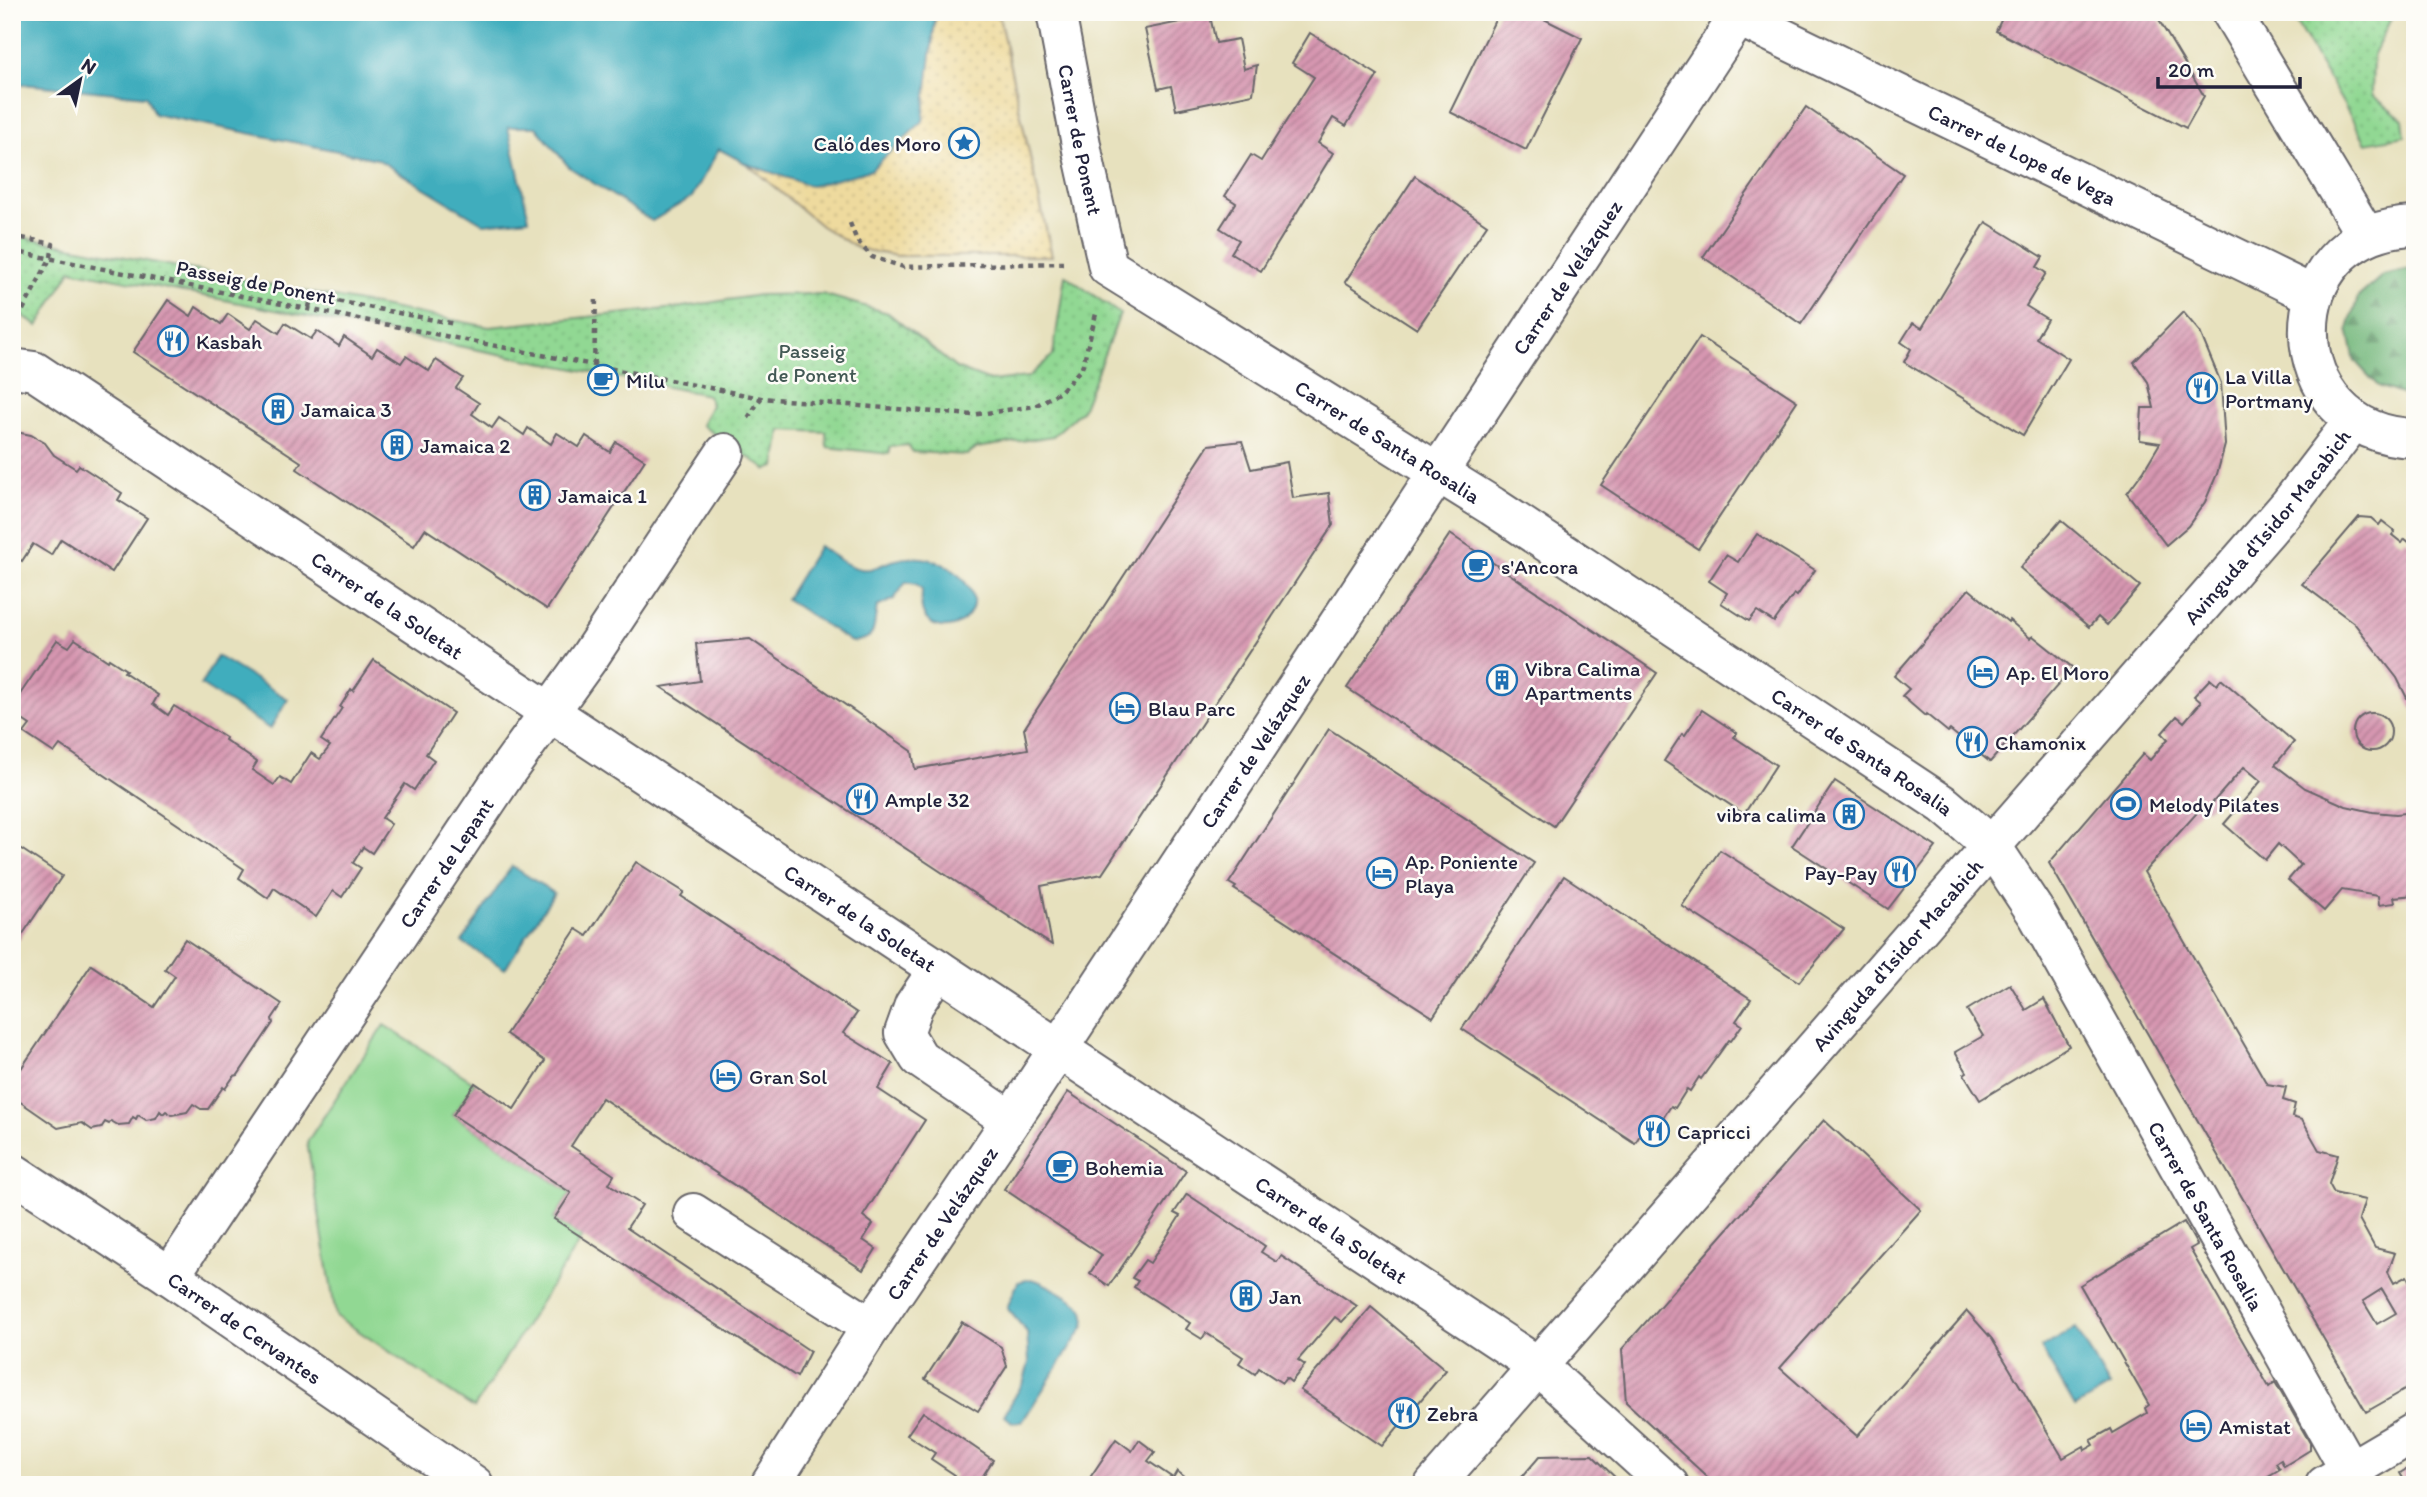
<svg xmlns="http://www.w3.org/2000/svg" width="2427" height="1497" viewBox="0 0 2427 1497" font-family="Itim,sans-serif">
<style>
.grass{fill:url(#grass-dots);stroke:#5a7d67;stroke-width:2}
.forest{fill:url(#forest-firs);stroke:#4b6d5c;stroke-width:2}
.sand{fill:url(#sand-dots);stroke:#887e6c;stroke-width:2}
.garden{fill:#91d893;stroke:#5a7d67;stroke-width:2}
.water{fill:#3fadbd;stroke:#30687c;stroke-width:2}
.building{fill:url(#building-hatch);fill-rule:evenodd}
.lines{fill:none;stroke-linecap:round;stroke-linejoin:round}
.minor-casing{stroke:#676569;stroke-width:42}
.path{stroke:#676569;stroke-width:4.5;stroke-dasharray:5 5;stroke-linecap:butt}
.minor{stroke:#fff;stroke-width:38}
.labels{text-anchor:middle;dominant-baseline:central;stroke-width:5;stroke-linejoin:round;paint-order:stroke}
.street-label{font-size:21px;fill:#22223b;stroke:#fdfcf7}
.poi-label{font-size:21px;fill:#22223b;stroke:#fdfcf7;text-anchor:start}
.park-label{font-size:21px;fill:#435955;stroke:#fdfcf7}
</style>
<defs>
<pattern id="grass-dots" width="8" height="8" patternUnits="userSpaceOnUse" patternTransform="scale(1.75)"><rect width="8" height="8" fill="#91d893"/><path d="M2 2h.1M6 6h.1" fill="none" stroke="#7db980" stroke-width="1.8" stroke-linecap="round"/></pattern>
<pattern id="forest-firs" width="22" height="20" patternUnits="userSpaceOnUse" patternTransform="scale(1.75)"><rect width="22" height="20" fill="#74b87d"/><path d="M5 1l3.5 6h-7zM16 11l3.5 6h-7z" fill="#5f9568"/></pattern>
<pattern id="sand-dots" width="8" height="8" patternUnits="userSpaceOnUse" patternTransform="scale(1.75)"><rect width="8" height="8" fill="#eeda9e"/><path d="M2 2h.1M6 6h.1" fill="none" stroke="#ccbb89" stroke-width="1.8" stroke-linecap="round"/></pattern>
<pattern id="building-hatch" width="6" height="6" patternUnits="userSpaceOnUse" patternTransform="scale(1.75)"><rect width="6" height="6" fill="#d797b1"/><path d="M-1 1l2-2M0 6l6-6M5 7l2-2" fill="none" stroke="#ae7b91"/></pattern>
</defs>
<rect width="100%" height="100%" fill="#fdfcf7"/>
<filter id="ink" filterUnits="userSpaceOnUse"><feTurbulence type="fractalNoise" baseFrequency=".0143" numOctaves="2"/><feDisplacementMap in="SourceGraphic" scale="14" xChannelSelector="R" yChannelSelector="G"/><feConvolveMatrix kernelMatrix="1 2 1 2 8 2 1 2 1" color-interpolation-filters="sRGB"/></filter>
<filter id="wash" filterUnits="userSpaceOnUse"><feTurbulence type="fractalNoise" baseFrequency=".00686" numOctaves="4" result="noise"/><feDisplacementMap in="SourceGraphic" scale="28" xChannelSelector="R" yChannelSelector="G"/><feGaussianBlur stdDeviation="1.57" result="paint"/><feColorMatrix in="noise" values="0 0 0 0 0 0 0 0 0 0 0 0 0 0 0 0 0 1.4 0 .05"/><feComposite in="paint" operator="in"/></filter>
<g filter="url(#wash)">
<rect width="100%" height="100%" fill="#e7e1be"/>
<g class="grass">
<path d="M2290,12H2394L2373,56L2372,95L2403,119L2405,136L2366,143Z"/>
<path d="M12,235L489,327L676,308L759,295L822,294L888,313L956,368L990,381L1028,377L1053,355L1065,275L1120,314L1082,410L1053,436L976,448L967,455L913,452L908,445L889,447V454L827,447L826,432L781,430L775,467L767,470L701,425L711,405L708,395L71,270L38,326L12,308Z"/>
</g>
<path class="forest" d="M2415,268V396L2410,397L2378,386L2355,361L2348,329L2358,297L2383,275Z"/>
<path class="sand" d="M936,12H998L1052,256H897L859,249L821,226L747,164L811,186L923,121Z"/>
<path class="garden" d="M384,1025L475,1083L453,1115L571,1193L554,1219L582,1237L474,1408L336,1316L307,1142Z"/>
<g class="water">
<path d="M12,12H936L923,121L871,170L811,186L747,164L719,149L692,197L652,221L569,167L536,127H508L529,219L484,224L377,159L154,114L146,96L12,83Z"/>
<path d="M819,546C831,554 847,567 861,569C873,571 881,564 892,561C917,553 947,559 964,581C970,588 975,596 973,605C967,631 929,636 922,610C921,604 922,595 922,589L916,584L906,582L894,599L877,607C872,628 880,639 851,642L786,599Z"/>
<path d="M217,656L288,699L270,729L201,685Z"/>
<path d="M512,866L554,893L505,969L462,942Z"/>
<path d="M1031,1279C1042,1281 1076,1300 1083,1309C1086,1314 1085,1321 1084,1326L1022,1422H1012L1004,1415L1024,1381L1029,1362L1027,1332L1007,1308L1018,1282Z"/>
<path d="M2076,1328L2110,1387L2075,1407L2041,1348Z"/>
</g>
<g id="blocks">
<g class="building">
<path d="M1499,12H1530L1582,38L1526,150L1450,112Z"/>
<path d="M2005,12H2154L2204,96L2186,128L1996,31Z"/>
<path d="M1210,16L1216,43L1238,39L1244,69L1257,65L1253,94L1176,110L1171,86L1158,89L1145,29Z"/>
<path d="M1310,33L1378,75L1346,126L1333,118L1318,143L1333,153L1261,271L1231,253L1239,240L1220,228L1236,203L1225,196L1251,155L1261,161L1314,77L1292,63Z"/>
<path d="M1806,107L1903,174L1801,324L1703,257Z"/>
<path d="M1415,176L1487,225L1417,329L1345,282Z"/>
<path d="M1986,222L2043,257L2037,267L2046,273L2026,306L2047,319L2036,338L2069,359L2023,435L1904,362L1911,349L1901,342L1913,323L1922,328Z"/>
<path d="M168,300L191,316L196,307L221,324L228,314L250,329L257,319L279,333L285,323L311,339L317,331L339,346L344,337L372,356L377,348L401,363L406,356L429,371L436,360L463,378L456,388L479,403L472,414L492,428L499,418L524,435L528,428L551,444L557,433L579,447L586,436L610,452L616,442L645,460L547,609L425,529L414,546L297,469L301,462L133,352Z"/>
<path d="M2183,312L2200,332L2221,383L2225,445L2217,474L2205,502L2188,526L2166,545L2127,493L2144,470L2160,443L2140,440L2142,408H2154L2148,382L2134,362Z"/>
<path d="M1700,337L1797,401L1698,549L1601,485Z"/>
<path d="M16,432L31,435L45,443L54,455L76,469L79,465L122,493L118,500L147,518L112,572L61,539L51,555L33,544L22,561L12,554V433Z"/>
<path d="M1242,441L1251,469L1287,462L1293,498L1329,493L1333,525L1102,874L1041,886L1052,945L661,687L700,681L696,644L750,639L912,751L915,769L1028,749L1024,729L1209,445Z"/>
<path d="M2359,517L2371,518L2379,525L2382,521L2395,531L2392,535L2402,543L2405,539L2415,547V714L2397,678L2354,623L2302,584Z"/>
<path d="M2061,520L2140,586L2107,625L2098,617L2089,627L2020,568Z"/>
<path d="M1450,534L1657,673L1554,826L1347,688Z"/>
<path d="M1757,534L1815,570L1797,596L1794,594L1774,622L1757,611L1749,621L1721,603L1727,593L1709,581L1726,555L1738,562Z"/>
<path d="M1969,589L2008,622L2009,620L2030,638L2033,636L2073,668L1990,762L1950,730L1948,732L1926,714L1925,716L1902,696L1909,689L1894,676Z"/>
<path d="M75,639L108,661L109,659L126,670L124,672L158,695L153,704L168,715L174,706L226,738L225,740L257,762L252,770L274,785L280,777L291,784L311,753L320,759L330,746L321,740L342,708L340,707L351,689L353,691L374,660L453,713L426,754L434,760L414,790L405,784L382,818L391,824L372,853L363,847L353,863L361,868L342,897L333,891L316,917L274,888L268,898L239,878L244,869L60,745L54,753L24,733L30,725L12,713V706L57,640L69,647Z"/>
<path d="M2210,679L2217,685L2221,679L2294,742L2275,765L2305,788L2346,806L2373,812L2396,814L2415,812V895L2394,897L2395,903L2379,905L2378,896L2342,890L2324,911L2288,880L2301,865L2278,844L2265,860L2224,824L2261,781L2244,767L2207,809L2203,806L2144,872L2267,1084L2286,1087L2283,1100L2295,1104L2292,1117L2302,1120L2319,1150L2338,1155L2329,1184L2334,1193L2365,1200L2359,1219L2375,1248L2395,1253L2388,1272L2394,1283L2407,1276L2412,1286L2415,1284V1384L2366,1412L2049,863L2143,754L2150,760L2168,739L2162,733L2177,716L2184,722L2201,702L2194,696ZM2382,1289L2396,1313L2377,1324L2363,1301Z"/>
<path d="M1702,710L1737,733L1734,737L1776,765L1744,814L1664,761L1682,734L1685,735Z"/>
<circle cx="2372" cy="732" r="19"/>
<path d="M1329,729L1534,863L1433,1017L1234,889L1236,887L1229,883Z"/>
<path d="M1835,781L1936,847L1888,909L1792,846Z"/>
<path d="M12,843L62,876L12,950Z"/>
<path d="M1720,850L1844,929L1799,982L1682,906Z"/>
<path d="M636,862L684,892L681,896L857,1013L843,1033L893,1064L878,1089L925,1120L863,1216L873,1224L863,1240L876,1249L863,1270L602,1098L571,1146L614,1175L609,1184L642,1205L627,1228L810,1351L797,1377L554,1219L571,1193L453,1115L475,1083L514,1109L545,1061L506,1034L576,929L587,936Z"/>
<path d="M1564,876L1751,999L1736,1021L1742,1025L1731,1041L1729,1040L1701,1079L1699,1077L1690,1091L1687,1089L1675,1108L1671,1106L1657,1127L1649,1121L1635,1143L1462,1029Z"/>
<path d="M185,939L282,1004L272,1019L273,1023L238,1075L234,1076L225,1089L223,1087L208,1109H201L193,1104L187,1112L172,1115L166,1111L163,1114L160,1111L156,1118L146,1120L138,1115L136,1119L133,1117L129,1124L118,1125L111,1121L109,1124L105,1122L101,1128L92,1130L82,1123L58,1128L16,1099L12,1082L91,965L154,1007L175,976L165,969Z"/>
<path d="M2010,984L2026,1010L2044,999L2069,1046L1980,1100L1964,1074L1967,1072L1955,1052L1983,1036L1967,1010Z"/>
<path d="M1068,1092L1186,1171L1109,1286L1090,1273L1102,1255L1004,1189Z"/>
<path d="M1824,1120L1921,1210L1780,1368L1857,1436L1967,1311L1992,1339L2063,1458L2084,1446L2085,1450L2094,1445L2091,1440L2111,1429L2113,1433L2147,1413L2145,1408L2149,1405L2080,1285L2184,1222L2197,1245L2190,1249L2269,1387L2275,1382L2310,1443V1450L2284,1466L2281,1460L2276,1463L2280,1469L2253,1485H1716L1626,1402L1622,1349Z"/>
<path d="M1187,1194L1265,1246L1261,1252L1277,1262L1281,1256L1357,1306L1342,1322L1335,1317L1298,1360L1305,1365L1291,1382L1286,1378L1282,1383L1259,1368L1255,1374L1239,1363L1243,1357L1206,1333L1202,1339L1186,1329L1190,1323L1134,1287L1138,1281L1132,1278L1145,1260L1150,1263L1180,1216L1174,1213Z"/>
<path d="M1371,1307L1446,1370L1382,1446L1300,1390Z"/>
<path d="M962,1322L1001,1347L1007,1366L978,1411L925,1379Z"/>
<path d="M923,1412L993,1460L977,1485H948L955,1475L931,1459L935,1453L907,1435Z"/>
<path d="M1116,1439L1132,1451L1139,1440L1155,1452L1148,1461L1173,1478L1177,1471L1195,1485H1085Z"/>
<path d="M1592,1455L1623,1485H1515L1540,1456Z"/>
<path d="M2415,1464V1485H2407L2400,1473Z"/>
</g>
</g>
</g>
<g filter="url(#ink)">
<use href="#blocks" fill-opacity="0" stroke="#676569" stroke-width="2"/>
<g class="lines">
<g class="minor-casing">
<g id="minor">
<path id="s1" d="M1056,12L1083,155L1108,267L1492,506L1944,805L1991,845L2038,916L2358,1485"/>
<path id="s2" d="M1729,12L2313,295"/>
<path d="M2231,12L2366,236"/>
<path d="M2415,226C2270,230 2277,436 2415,438"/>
<path id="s3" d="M12,368L34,371L1538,1366L1669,1485"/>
<path d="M938,969L914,1005L904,1033L919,1058L1010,1120"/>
<path id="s4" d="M12,1172L170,1276L474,1485"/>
<path d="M693,1213L871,1327"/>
<path id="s5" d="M170,1276L507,771L590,656L725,453"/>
<path id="s6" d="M770,1485L871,1327L1024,1101L1738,17"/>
<path id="s7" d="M1434,1485L2289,505L2354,420"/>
<path d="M2325,1485L2415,1432"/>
</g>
</g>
<g class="path">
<path d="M850,223L857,241L872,257L904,267L1063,263"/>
<path d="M12,236L53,244L51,257L15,325"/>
<path d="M12,251L761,398L972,415L1035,406L1060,392L1082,368L1097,310"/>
<path d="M309,308L311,296L455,324"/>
<path d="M594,365L596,298"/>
<path d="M748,418L761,398"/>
</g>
<use href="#minor" class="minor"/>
</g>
</g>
<defs>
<g id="sight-ring" transform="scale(1.575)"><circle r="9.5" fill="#fdfcf7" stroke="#1f6fb2" stroke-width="1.5"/><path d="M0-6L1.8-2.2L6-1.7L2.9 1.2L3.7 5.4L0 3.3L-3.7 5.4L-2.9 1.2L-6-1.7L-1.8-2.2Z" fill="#1f6fb2"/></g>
<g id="restaurant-ring" transform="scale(1.575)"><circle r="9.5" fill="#fdfcf7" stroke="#1f6fb2" stroke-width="1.5"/><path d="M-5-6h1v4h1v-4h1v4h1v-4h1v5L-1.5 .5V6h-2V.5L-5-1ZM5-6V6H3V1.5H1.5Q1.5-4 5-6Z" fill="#1f6fb2"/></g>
<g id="cafe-ring" transform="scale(1.575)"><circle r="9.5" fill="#fdfcf7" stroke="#1f6fb2" stroke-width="1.5"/><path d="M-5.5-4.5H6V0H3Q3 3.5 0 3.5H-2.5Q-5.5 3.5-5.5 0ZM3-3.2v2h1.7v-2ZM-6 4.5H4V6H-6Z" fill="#1f6fb2"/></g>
<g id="building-ring" transform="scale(1.575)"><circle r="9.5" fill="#fdfcf7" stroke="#1f6fb2" stroke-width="1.5"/><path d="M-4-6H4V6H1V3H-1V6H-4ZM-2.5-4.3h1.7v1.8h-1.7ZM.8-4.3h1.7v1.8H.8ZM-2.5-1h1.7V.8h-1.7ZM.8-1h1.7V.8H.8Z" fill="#1f6fb2"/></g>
<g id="hotel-ring" transform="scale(1.575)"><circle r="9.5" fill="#fdfcf7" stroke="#1f6fb2" stroke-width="1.5"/><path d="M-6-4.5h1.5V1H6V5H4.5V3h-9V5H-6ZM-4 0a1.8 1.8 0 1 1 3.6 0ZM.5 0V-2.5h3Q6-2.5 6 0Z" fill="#1f6fb2"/></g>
<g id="stadium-ring" transform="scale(1.575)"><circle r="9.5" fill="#fdfcf7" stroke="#1f6fb2" stroke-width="1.5"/><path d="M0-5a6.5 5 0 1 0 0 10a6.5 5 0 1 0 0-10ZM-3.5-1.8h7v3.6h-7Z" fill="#1f6fb2"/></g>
</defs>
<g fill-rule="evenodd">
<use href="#sight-ring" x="964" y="143"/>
<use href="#restaurant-ring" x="173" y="341"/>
<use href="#cafe-ring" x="603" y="380"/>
<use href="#restaurant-ring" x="2202" y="388"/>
<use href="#building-ring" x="278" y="409"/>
<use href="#building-ring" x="397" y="445"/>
<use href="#building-ring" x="535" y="495"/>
<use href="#cafe-ring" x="1478" y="566"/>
<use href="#hotel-ring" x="1983" y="672"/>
<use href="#building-ring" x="1502" y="680"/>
<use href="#hotel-ring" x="1125" y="708"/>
<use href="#restaurant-ring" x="1972" y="742"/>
<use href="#restaurant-ring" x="862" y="799"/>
<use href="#stadium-ring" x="2126" y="804"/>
<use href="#building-ring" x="1849" y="814"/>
<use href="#restaurant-ring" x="1900" y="872"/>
<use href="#hotel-ring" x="1382" y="873"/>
<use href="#hotel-ring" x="726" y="1076"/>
<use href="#restaurant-ring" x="1654" y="1131"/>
<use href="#cafe-ring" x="1062" y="1167"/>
<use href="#building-ring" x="1246" y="1296"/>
<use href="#restaurant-ring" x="1404" y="1413"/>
<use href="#hotel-ring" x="2196" y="1426"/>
</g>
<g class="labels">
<g class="street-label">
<text stroke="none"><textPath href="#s1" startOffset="130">Carrer de Ponent</textPath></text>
<text stroke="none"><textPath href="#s2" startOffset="326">Carrer de Lope de Vega</textPath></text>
<text stroke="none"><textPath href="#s6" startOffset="1447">Carrer de Velázquez</textPath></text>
<text transform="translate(256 282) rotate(11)">Passeig de Ponent</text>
<text stroke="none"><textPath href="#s1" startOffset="590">Carrer de Santa Rosalia</textPath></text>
<text stroke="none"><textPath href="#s7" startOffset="1270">Avinguda d'Isidor Macabich</textPath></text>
<text stroke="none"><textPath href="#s3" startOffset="446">Carrer de la Soletat</textPath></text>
<text stroke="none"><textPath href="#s6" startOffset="880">Carrer de Velázquez</textPath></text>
<text stroke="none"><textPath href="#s1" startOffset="1157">Carrer de Santa Rosalia</textPath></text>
<text stroke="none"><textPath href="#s5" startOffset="497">Carrer de Lepant</textPath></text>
<text stroke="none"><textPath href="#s3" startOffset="1013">Carrer de la Soletat</textPath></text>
<text stroke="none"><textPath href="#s7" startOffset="704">Avinguda d'Isidor Macabich</textPath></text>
<text stroke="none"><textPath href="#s1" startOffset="1745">Carrer de Santa Rosalia</textPath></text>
<text stroke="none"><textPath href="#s6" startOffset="313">Carrer de Velázquez</textPath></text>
<text stroke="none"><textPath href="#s3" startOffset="1578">Carrer de la Soletat</textPath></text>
<text stroke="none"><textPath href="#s4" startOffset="280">Carrer de Cervantes</textPath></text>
</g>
<g class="poi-label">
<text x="941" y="143" text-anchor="end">Caló des Moro</text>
<text x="196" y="341">Kasbah</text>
<text x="2225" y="376">La Villa<tspan x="2225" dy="24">Portmany</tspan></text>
<text x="626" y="380">Milu</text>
<text x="301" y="409">Jamaica 3</text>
<text x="420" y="445">Jamaica 2</text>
<text x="558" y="495">Jamaica 1</text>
<text x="1501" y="566">s'Ancora</text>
<text x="1525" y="668">Vibra Calima<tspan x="1525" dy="24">Apartments</tspan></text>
<text x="2006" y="672">Ap. El Moro</text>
<text x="1148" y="708">Blau Parc</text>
<text x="1995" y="742">Chamonix</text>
<text x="885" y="799">Ample 32</text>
<text x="2149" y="804">Melody Pilates</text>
<text x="1826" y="814" text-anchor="end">vibra calima</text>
<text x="1405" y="861">Ap. Poniente<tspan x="1405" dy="24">Playa</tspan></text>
<text x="1877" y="872" text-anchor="end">Pay-Pay</text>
<text x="749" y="1076">Gran Sol</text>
<text x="1677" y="1131">Capricci</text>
<text x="1085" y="1167">Bohemia</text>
<text x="1269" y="1296">Jan</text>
<text x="1427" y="1413">Zebra</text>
<text x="2219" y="1426">Amistat</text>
</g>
<g class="park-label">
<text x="812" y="350">Passeig<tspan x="812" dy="24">de Ponent</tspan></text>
</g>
</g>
<rect width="2427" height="1497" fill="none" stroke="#fdfcf7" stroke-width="42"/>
<g transform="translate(80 80) rotate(33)" stroke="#fdfcf7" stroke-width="5" paint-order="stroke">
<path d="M0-5L12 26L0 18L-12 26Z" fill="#22223b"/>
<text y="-10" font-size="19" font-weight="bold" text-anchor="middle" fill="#22223b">N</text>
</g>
<path d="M2158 77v10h142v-10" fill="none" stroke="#22223b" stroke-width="3.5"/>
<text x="2168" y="77" font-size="21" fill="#22223b" stroke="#fdfcf7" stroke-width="5" paint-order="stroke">20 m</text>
</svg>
